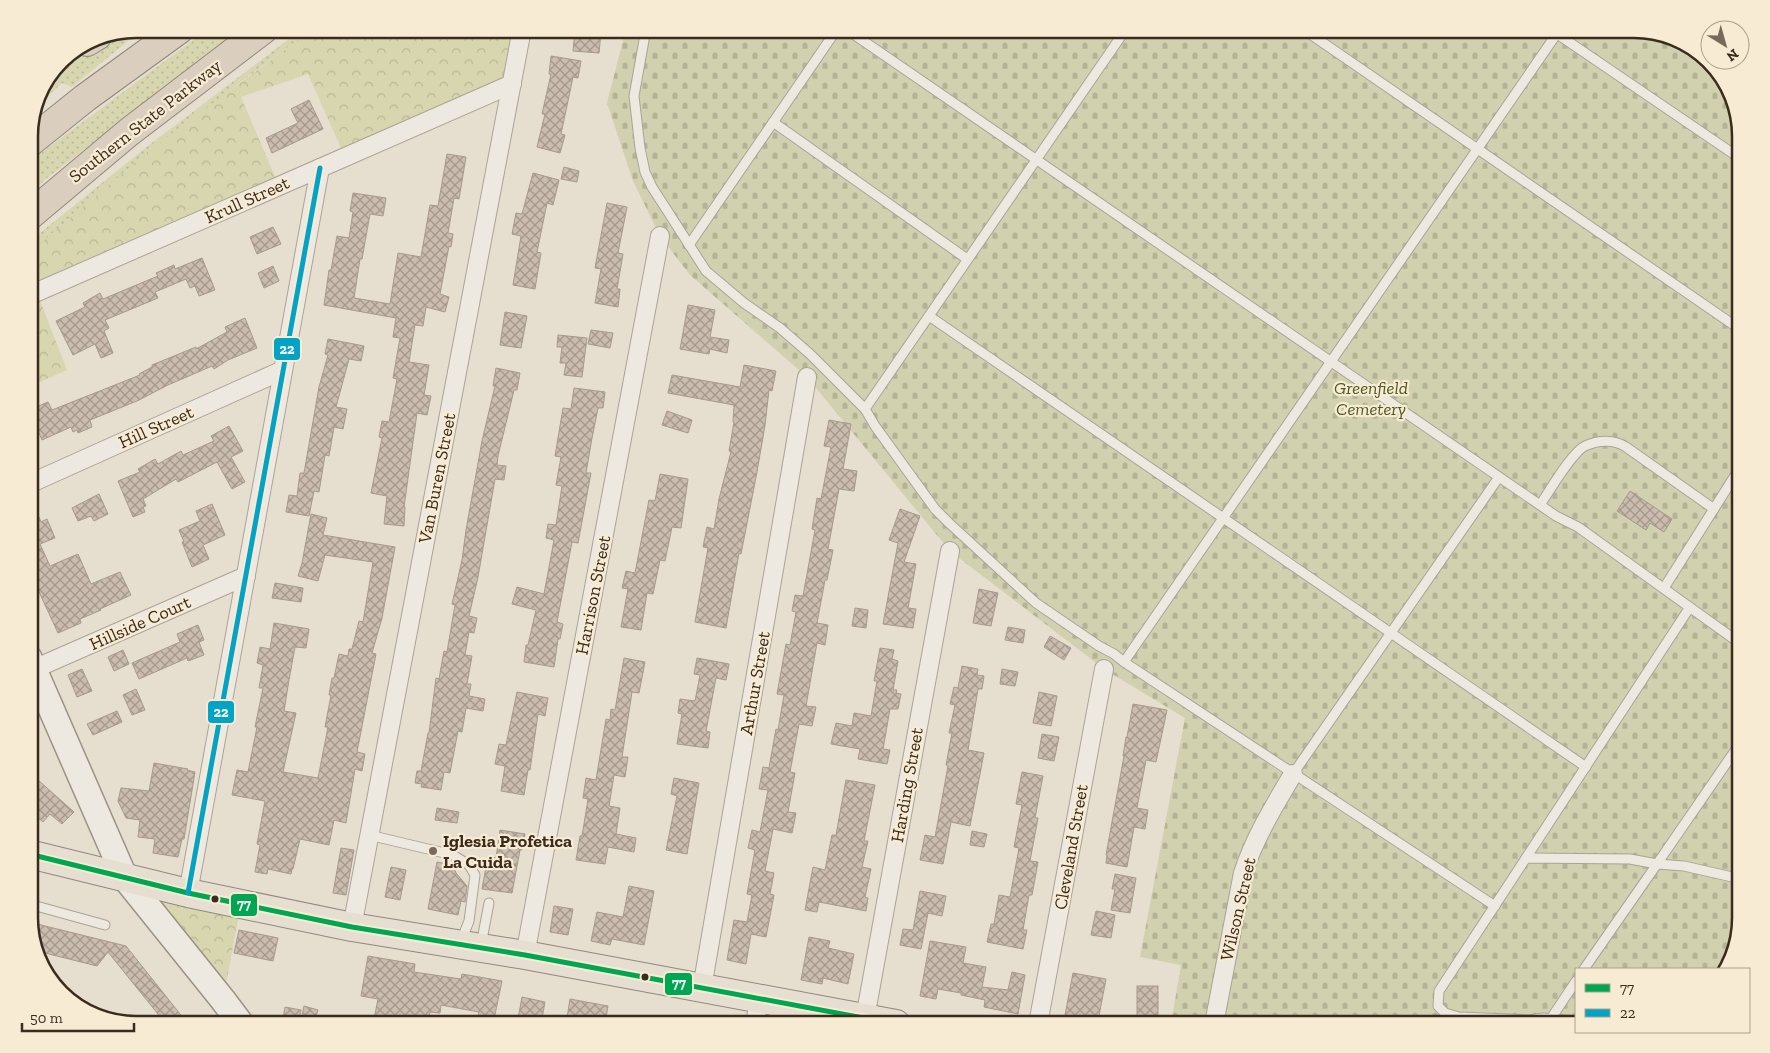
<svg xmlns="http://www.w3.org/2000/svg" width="1770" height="1053" viewBox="0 0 1770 1053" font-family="'Zilla Slab',serif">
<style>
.grass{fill:url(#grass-dots)}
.forest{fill:url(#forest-crowns)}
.cemetery{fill:url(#cemetery-stones)}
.building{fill:url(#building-cross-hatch);stroke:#a7998d}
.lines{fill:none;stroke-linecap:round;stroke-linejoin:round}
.service-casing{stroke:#aba397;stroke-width:11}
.minor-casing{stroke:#aba397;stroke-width:20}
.secondary-casing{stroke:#9b9286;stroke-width:28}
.primary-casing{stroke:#91887e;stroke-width:30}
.motorway-casing{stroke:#91887e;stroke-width:30}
.service{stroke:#eee9e0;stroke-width:9}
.minor{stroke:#eee9e0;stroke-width:18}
.secondary{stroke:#eee9e0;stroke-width:25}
.primary{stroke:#e6dfd1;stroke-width:28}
.motorway{stroke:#dacebe;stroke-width:28}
.bus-1-casing{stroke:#f7ecd3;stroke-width:9}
.bus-2-casing{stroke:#f7ecd3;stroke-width:9}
.bus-1{stroke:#00a651;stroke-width:5}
.bus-2{stroke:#03a3c5;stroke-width:5}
.poi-dot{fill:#776a5c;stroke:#f7ecd3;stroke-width:2}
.bus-dot{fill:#3b2b1e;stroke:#f7ecd3;stroke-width:2}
.labels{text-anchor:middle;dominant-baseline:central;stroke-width:4.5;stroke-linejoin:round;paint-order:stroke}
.street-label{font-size:18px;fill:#3b2b1e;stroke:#f7ecd3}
.park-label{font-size:18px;font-style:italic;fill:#4d5923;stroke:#f7ecd3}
.poi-label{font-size:18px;font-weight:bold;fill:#3b2b1e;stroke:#f7ecd3;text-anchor:start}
.rim{fill:none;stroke:#3b2b1e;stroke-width:2.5}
.line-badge{stroke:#f7ecd3;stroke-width:2}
.badge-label{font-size:14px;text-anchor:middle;font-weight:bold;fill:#fff}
</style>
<defs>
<pattern id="grass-dots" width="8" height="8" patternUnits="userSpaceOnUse" patternTransform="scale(1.25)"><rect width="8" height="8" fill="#d7d6af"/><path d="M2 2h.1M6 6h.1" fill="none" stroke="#b9b896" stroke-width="1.8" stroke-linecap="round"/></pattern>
<pattern id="forest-crowns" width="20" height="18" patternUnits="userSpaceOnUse" patternTransform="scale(1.25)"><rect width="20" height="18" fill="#d7d6af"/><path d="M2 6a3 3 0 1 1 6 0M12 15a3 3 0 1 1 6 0" fill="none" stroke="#b9b896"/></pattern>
<pattern id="cemetery-stones" width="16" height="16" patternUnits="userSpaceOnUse" patternTransform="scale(1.25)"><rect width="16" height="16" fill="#d1d0af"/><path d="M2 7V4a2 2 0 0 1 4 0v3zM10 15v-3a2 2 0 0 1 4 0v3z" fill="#b4b396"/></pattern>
<pattern id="building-cross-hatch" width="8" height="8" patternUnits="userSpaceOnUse" patternTransform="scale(1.25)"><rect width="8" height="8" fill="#cabcae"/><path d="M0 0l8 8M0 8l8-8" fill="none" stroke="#a5998d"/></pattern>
</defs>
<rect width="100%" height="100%" fill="#e6dece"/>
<g class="grass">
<path d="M208,29H241L47,178L29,195V162Z"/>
<path d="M302,29H313L239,83L29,253V242L144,149Z"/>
<path d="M121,32L129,40L72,87L62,83L33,110L37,94L51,74Z"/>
</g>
<g class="forest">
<path d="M313,29H522L512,84L345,157L308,74L241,97L279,186L37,293L67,370L29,387V253L151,149Z"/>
<path d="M73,67L34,108C40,82 52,80 73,67Z"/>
<path d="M125,878L241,904L223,1000Z"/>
</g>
<path class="cemetery" d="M626,29H1635L1688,43L1727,82L1741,129V918L1727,969H1576V1024H1171L1181,965L1140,957L1185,718L1104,669L950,551L807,377L690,275L660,236L633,181L607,103Z"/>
<g class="building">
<path d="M575,30L601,32L599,53L573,51Z"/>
<path d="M551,56L581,61L578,78L573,77L561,134L565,135L560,153L537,147L545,114H542L551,74H549Z"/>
<path d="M309,100L323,129L272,153L266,138L298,123L291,109Z"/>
<path d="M447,154L466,157L459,199L454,198L448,233L453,234L451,247L449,246L440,294L449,297L445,312L426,307L423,326L415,325L409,362L429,365L424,395L431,396L427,415L417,413L404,507H405L404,526L384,524L387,496L371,493L382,438L379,437L382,421L389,422L397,379L393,378L400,338L393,337L396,318L324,305L329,270H331L337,236L349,238L353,212L350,211L353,193L386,198L383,216L370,214L362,259H360L354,298L390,304L398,253L421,257L430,205L438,206Z"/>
<path d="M564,167L579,171L577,182L561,179Z"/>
<path d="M533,173L559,180L553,205L547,203L537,252L541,253L535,289L513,285L521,236L512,234L516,213L522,214Z"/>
<path d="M607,203L627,207L618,253L623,254L617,289H620L618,307L595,303L601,269L595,268Z"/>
<path d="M273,227L281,244L257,254L250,237Z"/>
<path d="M202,258L215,290L199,296L195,286L190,288L186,279L155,292L158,298L105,320L109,328L104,331L113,353L101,358L95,344L73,355L56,321L85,307L83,303L100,293L103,299L158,276L156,273L174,265L175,269Z"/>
<path d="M273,266L279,281L264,288L258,273Z"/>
<path d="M688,305L715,310L710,337L729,340L727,353L710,349L709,354L680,349Z"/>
<path d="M505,312L527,316L521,348L500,345Z"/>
<path d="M245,318L257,348L228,360L214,369L212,366L168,385L137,401L90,420L92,427L78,433L77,430L73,432L71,427L42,440L29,410L48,402L52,410L140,375L139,374L152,367V365L196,347V349L227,332L225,327Z"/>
<path d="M591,330L613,333L610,348L588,344Z"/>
<path d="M558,335L587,338L582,377L564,375L566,363H560L562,347H557Z"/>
<path d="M328,339L364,346L361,361L349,359L336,407L347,409L343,429L334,427L329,456L325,455L319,492L314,491L309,516L286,512L289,495L297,496L300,473H304L319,387L328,355L325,354Z"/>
<path d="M744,365L776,371L772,391L769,390L765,425L757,472L741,554L739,553L726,628L695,622L708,548L703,547L707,527L714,529L719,499L731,452L729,451L734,422H733L734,405L668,393L672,375L740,387Z"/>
<path d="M496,368L520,373L517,390H514L498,456L497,465L506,466L504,480L495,479L478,577L469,616L477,618L474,633L469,632L465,655L472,656L467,684H471L469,696L485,699L483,711L466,708L462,732L458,731L450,773L444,772L441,790L421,787L422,784L415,783L417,771H421L428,733H429L436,678L439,679L444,651L447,652L455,605L452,604L462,560L466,530L482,441L495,386H493Z"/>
<path d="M574,388L605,392L603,408H598L592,438L586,473H591L578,543L572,542L557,622L563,624L560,639H558L554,667L524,662L526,645H528L536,610L512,604L517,587L544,594L554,540L546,538L548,524L556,525L562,486L556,485L561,457L555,456L563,408L571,409Z"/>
<path d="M667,411L692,420L688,433L662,425Z"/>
<path d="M829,420L851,424L843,469L857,471L854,491L839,489L828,549L833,550L827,580H825L817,623L828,625L825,645L817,643L806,706L816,707L812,726L799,724L790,772L795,773L788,812L796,813L792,833L773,829L765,871L774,873L770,894L774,895L766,937L751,934L746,964L727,960L734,920L747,922L752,895L747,894L755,850L748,848L752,830L760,832L768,790L759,789L763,767L769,768L776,729L778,730L784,695L777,694L786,644L790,645L796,612L792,611L795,595L803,596L815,530L812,529L817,498L821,499L831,447L824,446Z"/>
<path d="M229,426L243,451L231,457L245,482L232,489L217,462L178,482L176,479L143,499L146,506L143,507L145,512L133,517L118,481L140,472L138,469L155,459L158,464L181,451L183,455L214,441L211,436Z"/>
<path d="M660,474L688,479L681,528L672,527L665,561L660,560L653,594L647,593L641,630L621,627L628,589L622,588L626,571L635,573L649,500L655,501Z"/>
<path d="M1630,491L1672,519L1664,532L1650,523L1646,530L1617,511Z"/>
<path d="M99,494L108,514L94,521L91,516L78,521L72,508Z"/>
<path d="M212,504L225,535L203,545L209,559L192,567L182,542H184L179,530L200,521L196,511Z"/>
<path d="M900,509L920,516L904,562L916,564L908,608L916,609L913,628L883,624L898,543L889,540Z"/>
<path d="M311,514L327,518L323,535L395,547L382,618L372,653L376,654L357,752L365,754L362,771L355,769L346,823L334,820L329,845L300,839L293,869H292L291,874L268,869L267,874L255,872L260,845L257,844L265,801L232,795L237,770L248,772L257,727H255L263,688H259L263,665L257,663L260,647L270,649L274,623L309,629L306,648L295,647L289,680L284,711L296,713L283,772L318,778L328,727H325L331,695H329L332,678H334L339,654L348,656L349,649H352L359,621L363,622L373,562L325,555L318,581L298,576L302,563Z"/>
<path d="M39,517L41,522L47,519L55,538L40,544L50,566L78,554L91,584L120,572L131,595L100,609L101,610L80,619L81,623L58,633L34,581L29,583V518L30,521Z"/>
<path d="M275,583L303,588L301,602L272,598Z"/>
<path d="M979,589L998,593L991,626L973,623Z"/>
<path d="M855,608L868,610L866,628L852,626Z"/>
<path d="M198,625L204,640L199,642L204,655L188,661L187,658L139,679L132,663L180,642L177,634Z"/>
<path d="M1008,627L1025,630L1023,643L1005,640Z"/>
<path d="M1050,636L1071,648L1064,660L1044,647Z"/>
<path d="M880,648L894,650L892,659L898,661L893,690H897L896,693L901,694L898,709H890L883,749L890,750L887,764L858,759L860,749L831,744L836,723L852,726L854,713L871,716L877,681H874Z"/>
<path d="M123,650L129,664L114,671L108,657Z"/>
<path d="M624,658L645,662L639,693L632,692L622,757H628L625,777L614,775L609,806L620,808L616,834L636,838L634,852L608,847L605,864L576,860L580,836H582L588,799L583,798L586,778L596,780L606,719L610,720L611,709L615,710Z"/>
<path d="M697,658L729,664L726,680L716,678L706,731L710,732L708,748L677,744L682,714L678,713L680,699L695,701L700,675L694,674Z"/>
<path d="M962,666L978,669L977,675L984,676L982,689H978L968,750L984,753L970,826L951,822L943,864L920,860L925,835L935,837L948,766L946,765L952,733H949L955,705L950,704L954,687L958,688Z"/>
<path d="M82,669L92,691L77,697L68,675Z"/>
<path d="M1002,669L1018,672L1015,686L1000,684Z"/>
<path d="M136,689L145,710L132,715L123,695Z"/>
<path d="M517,692L548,698L545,716L538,714L530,770H528L524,795L501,791L505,766L495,764L499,744L506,745Z"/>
<path d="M1039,692L1057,696L1051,726L1033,723Z"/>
<path d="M1133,704L1167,710L1156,762L1146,760L1137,808L1148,810L1145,829L1134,827L1127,867L1106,863L1107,855H1106L1124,756H1123L1126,737H1127Z"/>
<path d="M117,711L122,722L93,735L87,724Z"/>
<path d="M1042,734L1059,737L1054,761L1038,758Z"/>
<path d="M154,763L188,769L187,770L195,772L184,839H182L178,857L153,853L155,839L138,837L140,820L126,818L118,801L121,788L149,791Z"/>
<path d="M29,772L74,812L62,824L50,814L43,822L29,810Z"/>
<path d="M1022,772L1043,776L1035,818H1038L1030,861L1038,862L1032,895H1029L1023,930H1027L1023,949L987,942L991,924H994L999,895L1010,897L1019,848L1014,847L1022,805L1016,804Z"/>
<path d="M674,778L699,783L687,854L666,850L677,796L671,794Z"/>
<path d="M846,780L875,785L864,841H868L862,867L871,869L865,897L868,898L866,911L819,902L817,912L805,910L813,867L825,870L832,835H836Z"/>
<path d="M437,808L459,812L457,823L435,820Z"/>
<path d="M500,830L525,834L522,850H520L512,893L482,889L488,856L496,858Z"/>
<path d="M972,831L987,834L984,847L970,845Z"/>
<path d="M341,848L354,850L346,895L333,893Z"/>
<path d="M437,862L453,865L456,873L467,886L465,902L461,901L458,915L428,909Z"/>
<path d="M391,867L406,870L400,900L385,897Z"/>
<path d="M1115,874L1136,878L1130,913L1111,910L1115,889H1112Z"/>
<path d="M629,886L654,891L644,945L612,939L610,945L591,941L597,912L623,917Z"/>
<path d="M920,891L946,896L942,916L928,913L921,949L900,945L903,929L913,930Z"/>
<path d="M554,906L573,909L568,935L550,932Z"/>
<path d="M1096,911L1115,915L1111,938L1091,935Z"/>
<path d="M29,922L126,946L184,1019L177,1024H166L108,952L97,966L37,951Z"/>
<path d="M239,930L278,938L273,961L234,953Z"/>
<path d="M809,937L830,941L828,948L854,954L848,984L823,978L822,984L801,980Z"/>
<path d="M930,941L966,947L963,963L986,967L982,987L1008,990L1012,972L1025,975L1018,1014L984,1007L985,1000L961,995V993L938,989L936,999L920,996Z"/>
<path d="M368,956L415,964L414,972L461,979L462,974L502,981L493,1024H476L479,1012L441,1005L440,1013L430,1012L428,1024L405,1020L404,1024H373L378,999L361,996Z"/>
<path d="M1073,973L1106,979L1098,1021L1065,1015Z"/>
<rect x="1137" y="986" width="21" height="37"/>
<path d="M522,997L545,1002L541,1024H517Z"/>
<path d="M570,999L608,1006L605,1024H566Z"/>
<path d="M304,1006L318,1010L314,1023L301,1020Z"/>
<path d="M285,1007L301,1010L298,1024H282Z"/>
</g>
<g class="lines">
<g class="service-casing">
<g id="service">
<path d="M646,29L634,96L640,148L645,172L652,187L706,271L744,303L780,328L810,354L865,409"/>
<path d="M846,29L1556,516L1578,527L1741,644"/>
<path d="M1126,29L865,409L875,426L935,509L949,523L1036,603L1099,646L1114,654L1124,662L1495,906"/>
<path d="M1303,29L1741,330"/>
<path d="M1550,29L1741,159"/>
<path d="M773,122L967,259"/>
<path d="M689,245L837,29"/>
<path d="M929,316L1586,767"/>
<path d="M1540,505C1549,492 1572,452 1585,446C1598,440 1614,439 1626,447L1714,509"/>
<path d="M1664,588L1741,466"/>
<path d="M1124,662L1560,29"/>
<path d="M1293,774L1499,477"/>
<path d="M369,835L453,855L469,865L475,875L469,921L461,941"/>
<path d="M1526,858L1690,607"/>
<path d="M29,904L105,925"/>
<path d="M481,945L489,903"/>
<path d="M1584,969L1657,864L1684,866L1741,879"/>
<path d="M1550,1020L1576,981"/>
<path d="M1576,1021L1543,1018L1529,1020L1459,1017L1445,1013L1438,1006L1439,991L1526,858L1630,859L1657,864L1741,742"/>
</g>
</g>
<g class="minor-casing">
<g id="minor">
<path d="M37,292L512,84"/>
<path d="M29,484L283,370"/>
<path d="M34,669L246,576"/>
<path d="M188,893L320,168"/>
<path d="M352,927L522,29"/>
<path d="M525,955L660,236"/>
<path d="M702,988L807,377"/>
<path d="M865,1018L950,551"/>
<path d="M755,1024L759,1000"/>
<path d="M1038,1024L1104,669"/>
<path d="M1214,1024L1243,873C1255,837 1274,806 1293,774"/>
</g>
</g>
<g class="secondary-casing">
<path id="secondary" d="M29,658L125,878L223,1000L241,1024"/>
</g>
<g class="primary-casing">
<path id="primary" d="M29,854L188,893L352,927L525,955L896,1024"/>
</g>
<g class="motorway-casing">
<g id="motorway">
<path d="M87,42L97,36"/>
<path d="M29,143L85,98L180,29"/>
<path d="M29,216L129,132L264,29"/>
</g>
</g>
<use href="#service" class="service"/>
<use href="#minor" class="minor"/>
<use href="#secondary" class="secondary"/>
<use href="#primary" class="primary"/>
<use href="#motorway" class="motorway"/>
<g class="bus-1-casing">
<path id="bus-1" d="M29,854L188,893L352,927L525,955L896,1024"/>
</g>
<g class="bus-2-casing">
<path id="bus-2" d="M188,893L320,168"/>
</g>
<use href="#bus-1" class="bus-1"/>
<use href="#bus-2" class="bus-2"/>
</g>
<circle class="poi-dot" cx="433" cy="851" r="5"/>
<g class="bus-dot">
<circle cx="215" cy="899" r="4.5"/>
<circle cx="645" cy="977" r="4.5"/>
</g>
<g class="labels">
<g class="street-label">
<text transform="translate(145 121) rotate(-38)">Southern State Parkway</text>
<text transform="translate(247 200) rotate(-24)">Krull Street</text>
<text transform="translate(156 427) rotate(-24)">Hill Street</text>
<text transform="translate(437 478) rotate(-79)">Van Buren Street</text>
<text transform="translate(593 595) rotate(-79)">Harrison Street</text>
<text transform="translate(140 623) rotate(-24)">Hillside Court</text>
<text transform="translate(755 683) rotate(-80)">Arthur Street</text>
<text transform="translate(907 785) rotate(-80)">Harding Street</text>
<text transform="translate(1071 847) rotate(-80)">Cleveland Street</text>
<text transform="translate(1238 909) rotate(-77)">Wilson Street</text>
</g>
<g class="park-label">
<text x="1371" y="388">Greenfield<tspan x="1371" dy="21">Cemetery</tspan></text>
</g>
<g class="poi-label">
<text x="443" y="841">Iglesia Profetica<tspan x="443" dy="21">La Cuida</tspan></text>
</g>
</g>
<path d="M0 0H1770V1053H0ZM136 38H1634A98 98 0 0 1 1732 136V918A98 98 0 0 1 1634 1016H136A98 98 0 0 1 38 918V136A98 98 0 0 1 136 38Z" fill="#f7ecd3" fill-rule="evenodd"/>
<path class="rim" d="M136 38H1634A98 98 0 0 1 1732 136V918A98 98 0 0 1 1634 1016H136A98 98 0 0 1 38 918V136A98 98 0 0 1 136 38Z"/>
<g class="line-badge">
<rect x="273" y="337" width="28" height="24" rx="5" fill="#03a3c5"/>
<rect x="207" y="700" width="28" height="24" rx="5" fill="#03a3c5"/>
<rect x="230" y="893" width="28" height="24" rx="5" fill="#00a651"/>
<rect x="664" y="972" width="29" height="24" rx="5" fill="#00a651"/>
</g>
<g class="badge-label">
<text x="287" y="354">22</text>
<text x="221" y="717">22</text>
<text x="244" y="909">77</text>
<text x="679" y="988">77</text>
</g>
<rect x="1575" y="968" width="175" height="65" fill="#f7ecd3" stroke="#ac9f8b"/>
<rect x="1585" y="984" width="25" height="8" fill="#00a651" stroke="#ac9f8b"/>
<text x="1620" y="993" font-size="15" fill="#3b2b1e">77</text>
<rect x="1585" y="1009" width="25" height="8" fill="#03a3c5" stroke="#ac9f8b"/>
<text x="1620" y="1018" font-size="15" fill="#3b2b1e">22</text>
<g transform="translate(1725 45) rotate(143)"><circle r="24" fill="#f7ecd3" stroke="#ac9f8b"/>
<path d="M0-4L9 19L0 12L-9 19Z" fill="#776a5c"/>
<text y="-8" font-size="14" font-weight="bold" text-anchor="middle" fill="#3b2b1e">N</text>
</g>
<path d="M22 1023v8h112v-8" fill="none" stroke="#3b2b1e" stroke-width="2.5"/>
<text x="30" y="1023" font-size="15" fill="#3b2b1e" stroke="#f7ecd3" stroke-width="4" paint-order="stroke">50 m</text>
</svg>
